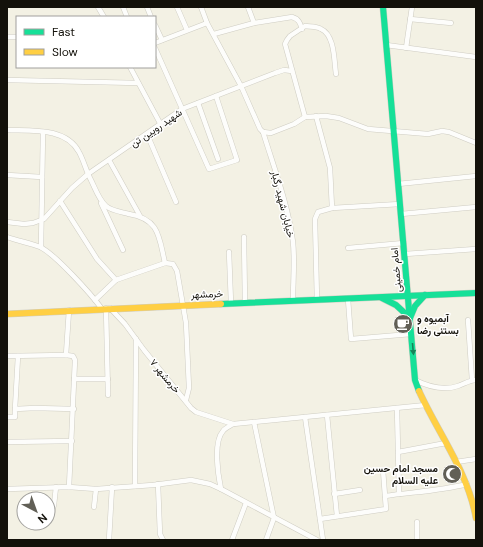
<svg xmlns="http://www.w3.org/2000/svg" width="483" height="547" viewBox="0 0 483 547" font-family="'DM Sans',Vazirmatn,sans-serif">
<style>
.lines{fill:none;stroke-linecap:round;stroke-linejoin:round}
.street-casing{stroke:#cfcdc3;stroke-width:5.5}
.fast-casing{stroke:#cfcdc3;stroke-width:7}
.slow-casing{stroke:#cfcdc3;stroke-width:7}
.street{stroke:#fdfdfb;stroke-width:4.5}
.fast{stroke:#16e098;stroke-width:6}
.slow{stroke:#ffcf43;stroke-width:6}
.oneway{fill:#158358}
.labels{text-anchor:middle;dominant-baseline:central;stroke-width:3;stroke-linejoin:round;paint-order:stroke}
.street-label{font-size:10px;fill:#13110a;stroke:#fff}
.poi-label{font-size:10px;font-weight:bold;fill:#13110a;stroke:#fff;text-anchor:start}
</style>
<rect width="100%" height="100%" fill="#f3f1e4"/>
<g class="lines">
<g class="street-casing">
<g id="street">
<path d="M98,7L104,17"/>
<path d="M123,7L127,17"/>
<path d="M147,7L151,17"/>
<path d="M177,7L187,30"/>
<path d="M201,7L207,23L241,86L260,129L263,132C274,168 288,204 293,242C295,261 293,282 293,301"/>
<path d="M248,7L254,23"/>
<path d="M410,19L451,23"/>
<path d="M155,25L162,40"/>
<path d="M214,34L254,23L292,17C299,19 300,23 302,29"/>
<path d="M7,37H17"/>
<path d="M155,43L207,23"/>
<path d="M386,45L476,57"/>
<path d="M155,48L209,169L237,160L216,96"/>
<path d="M406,48L412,7"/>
<path d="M130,67L161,125"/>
<path d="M7,80L138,83"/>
<path d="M198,103L218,159"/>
<path d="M316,116L330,168L332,208"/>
<path d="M305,117L285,44L287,40L290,36L305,26C310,27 316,26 321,29C335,35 334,61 336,74"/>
<path d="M7,130C31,131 66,127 79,152C84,161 86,171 91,180C95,188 99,200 106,206C112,211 122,212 129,214C160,219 159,238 165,263"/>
<path d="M263,132L271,133L294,124L305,117L326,116L339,118L368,129L428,134L442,131L449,132L476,143"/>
<path d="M147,134L176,202"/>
<path d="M109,160L140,216"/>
<path d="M7,175L42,177"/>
<path d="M398,184L476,176"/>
<path d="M60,201L97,259L116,280"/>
<path d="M101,203L123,250"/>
<path d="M401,214L476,207"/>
<path d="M7,222L24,224L33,223L44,219L72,188L88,174L182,109L275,73L284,70L292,71"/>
<path d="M7,237C18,241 30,243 40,247C55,254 91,294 102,309"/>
<path d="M244,237L245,303"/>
<path d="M41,247L43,132"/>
<path d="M348,248L404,243"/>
<path d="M229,252L231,303"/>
<path d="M405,254L476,249"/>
<path d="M348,299L351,339L411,334"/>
<path d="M95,300L116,280L165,263L173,264L177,271L186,323L189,388L186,400"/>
<path d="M317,300L315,219L318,212L332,208L400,204"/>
<path d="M106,308L108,395"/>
<path d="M110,308L125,324L144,350L191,408L196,412L233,424"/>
<path d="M468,320L472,380"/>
<path d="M66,355L69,310"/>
<path d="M7,356L66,355L73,356L75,360L69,487"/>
<path d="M74,379H108"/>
<path d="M415,380C429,387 443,391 458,386C464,384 470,380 476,380"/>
<path d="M397,408L399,494"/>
<path d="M15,409L18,356"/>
<path d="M327,415L337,516"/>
<path d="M7,417H15V409L35,408L74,409"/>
<path d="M305,417L323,540"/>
<path d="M254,422L274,518L266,540"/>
<path d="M7,442L72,441"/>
<path d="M398,452L446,443"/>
<path d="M456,462L476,459"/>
<path d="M158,484L160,534L163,540"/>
<path d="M135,486L136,339"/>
<path d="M7,489L69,487L96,489L153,485L191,480L210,484L221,489L317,540"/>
<path d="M221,489C218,475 213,442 223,431C225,428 230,426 233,424L426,405"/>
<path d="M334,494L360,490"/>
<path d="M385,496C412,492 440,491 467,484"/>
<path d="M94,507L96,489"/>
<path d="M49,519L54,505L56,487"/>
<path d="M320,519L386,509L383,470"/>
<path d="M417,522V540"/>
<path d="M109,540L112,487"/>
<path d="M232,540L246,503"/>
</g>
</g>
<g class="fast-casing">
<g id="fast">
<path d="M383,7L415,380L419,391"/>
<path d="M382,298L396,305L410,318L415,306L425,295"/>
<path d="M221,304L476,293"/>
</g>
</g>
<g class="slow-casing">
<g id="slow">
<path d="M7,314L221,304"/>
<path d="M419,391C438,433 468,472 476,518"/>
</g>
</g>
<use href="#street" class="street"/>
<use href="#fast" class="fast"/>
<use href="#slow" class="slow"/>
</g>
<defs><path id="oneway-solid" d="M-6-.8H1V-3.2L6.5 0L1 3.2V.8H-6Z"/></defs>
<use class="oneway" href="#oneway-solid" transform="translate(413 349) rotate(85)"/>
<defs>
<g id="cafe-disc" transform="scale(1)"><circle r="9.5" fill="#615f56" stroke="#fff"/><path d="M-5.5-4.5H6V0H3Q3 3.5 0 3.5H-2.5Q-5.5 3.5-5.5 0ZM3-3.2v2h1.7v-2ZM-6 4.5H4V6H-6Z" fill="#fff"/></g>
<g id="mosque-disc" transform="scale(1)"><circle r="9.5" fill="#615f56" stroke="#fff"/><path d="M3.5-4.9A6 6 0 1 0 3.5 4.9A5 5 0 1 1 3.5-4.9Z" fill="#fff"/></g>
</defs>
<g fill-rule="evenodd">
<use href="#cafe-disc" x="403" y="324"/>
<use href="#mosque-disc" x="452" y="474"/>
</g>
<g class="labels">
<g class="street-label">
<text transform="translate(156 128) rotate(-34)">شهید رویین تن</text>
<text transform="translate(283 204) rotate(76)">خیابان شهید رگبار</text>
<text transform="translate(396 270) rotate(-95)">امام خمینی</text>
<text transform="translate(207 294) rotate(-2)">خرمشهر</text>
<text transform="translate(165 376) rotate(50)">خرمشهر ۷</text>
</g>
<g class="poi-label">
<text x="417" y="318">آبمیوه و<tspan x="417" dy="12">بستنی رضا</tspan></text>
<text x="438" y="468" text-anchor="end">مسجد امام حسین<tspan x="438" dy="12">علیه السلام</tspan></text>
</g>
</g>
<rect width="483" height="547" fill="none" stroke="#13110a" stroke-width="16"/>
<rect x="16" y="16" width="140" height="52" fill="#ffffff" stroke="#a1a09d"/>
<rect x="24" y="29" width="20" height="6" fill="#16e098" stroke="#a1a09d"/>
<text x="52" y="36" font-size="12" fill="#13110a">Fast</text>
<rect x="24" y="49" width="20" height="6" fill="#ffcf43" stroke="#a1a09d"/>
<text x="52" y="56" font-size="12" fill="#13110a">Slow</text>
<g transform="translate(36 511) rotate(139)"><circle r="19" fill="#ffffff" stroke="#a1a09d"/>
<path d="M0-3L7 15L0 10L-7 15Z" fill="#615f56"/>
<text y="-6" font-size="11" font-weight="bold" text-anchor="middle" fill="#13110a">N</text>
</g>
</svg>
